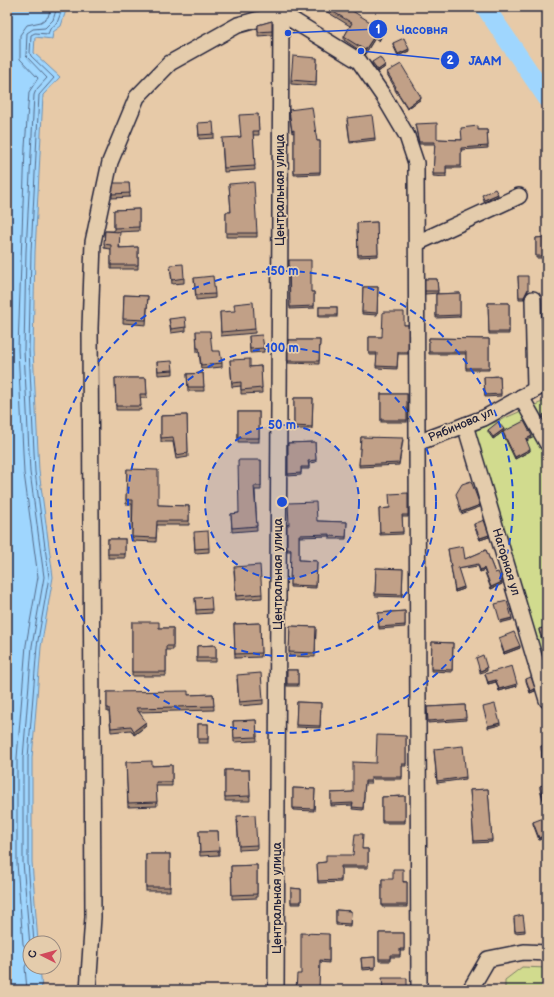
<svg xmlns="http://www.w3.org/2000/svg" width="554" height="997" viewBox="0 0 554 997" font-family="'Balsamiq Sans',sans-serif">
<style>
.green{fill:#d1db8e;stroke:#7a7e64}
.water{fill:#9fd6fe;stroke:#6d8eb0}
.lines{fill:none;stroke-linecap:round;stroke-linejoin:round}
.shore{stroke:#546a89;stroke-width:1}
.river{stroke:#9fd6fe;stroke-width:19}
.minor-casing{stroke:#22223b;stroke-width:18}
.minor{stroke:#e4ccac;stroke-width:15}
.wall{fill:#a68a74;stroke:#22223b}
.shaded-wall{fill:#87705e;stroke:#22223b}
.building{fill:#c1a087;stroke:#22223b}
.ring{fill:none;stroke:#1d4ed8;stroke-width:2;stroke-dasharray:7 5}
.labels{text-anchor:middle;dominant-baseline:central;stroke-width:3.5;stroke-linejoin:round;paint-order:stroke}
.street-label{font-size:12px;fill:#22223b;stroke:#e4ccac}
.centre{fill:#1d4ed8;stroke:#e4ccac;stroke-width:2}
.ring-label{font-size:12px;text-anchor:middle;font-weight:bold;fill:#1d4ed8;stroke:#e4ccac;stroke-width:3.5;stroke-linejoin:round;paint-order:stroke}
.leader{fill:none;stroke:#1d4ed8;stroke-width:1.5}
.callout-dot{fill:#1d4ed8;stroke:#e4ccac;stroke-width:1.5}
.mark-label{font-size:12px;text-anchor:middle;font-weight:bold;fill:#fff}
.callout-label{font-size:13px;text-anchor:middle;font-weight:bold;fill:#1d4ed8;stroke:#e4ccac;stroke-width:3.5;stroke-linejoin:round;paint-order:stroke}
</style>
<rect width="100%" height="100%" fill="#e7caa8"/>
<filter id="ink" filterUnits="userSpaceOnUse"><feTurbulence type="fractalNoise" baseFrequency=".025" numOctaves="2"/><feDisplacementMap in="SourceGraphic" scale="8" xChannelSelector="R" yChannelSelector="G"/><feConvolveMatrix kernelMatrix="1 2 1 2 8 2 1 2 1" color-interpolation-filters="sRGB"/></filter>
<g filter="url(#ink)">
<g class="green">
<path d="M547,400V709L470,433Z"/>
<path d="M522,967L547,968V990H505V980Z"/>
</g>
<path class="water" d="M7,7H67L61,26L53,32L52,39L35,37L34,53L60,77L43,95L35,252L33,350L39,471L53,577L41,647L32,758V862L38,943H30V967H40L42,990H7Z"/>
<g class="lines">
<g class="shore">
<path d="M34,943L28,862V758L37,646L49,577L35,472L29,350L31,252L39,95L54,78L31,56L30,53L31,35L35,33L48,34L50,29L57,23L63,7"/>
<path d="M30,946L23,862V758L32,646L44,577L30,472L24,350L26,252L34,95L36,90L47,78L26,56L27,33L33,29L45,28L53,20L57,7"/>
<path d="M27,990L25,967L30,956L23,944L17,863V758L26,645L38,577L24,473L18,349L25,147L29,92L38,78L20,59V35L27,25L41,22L48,17L51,7"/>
</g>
<path class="river" d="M485,7L547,98"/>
<g class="minor-casing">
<g id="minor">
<path d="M280,7L281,13L359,61L384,97L407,136L416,163L419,990"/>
<path d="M417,243L519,196"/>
<path d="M533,299L535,389"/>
<path d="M521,397L547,443"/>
<path d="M465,425L547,700"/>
<path d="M417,443L484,418L547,383"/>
<path d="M88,990L93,917L90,328L93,242L110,162L137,97L170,63L238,25L281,13L276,990"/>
<path d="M470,990L488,959L524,952L547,953"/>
</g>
</g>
<use href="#minor" class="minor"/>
</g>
<g class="wall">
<path d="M324,7H348V8L383,33L379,41L375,38L365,54L344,40V37L350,26L324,10Z"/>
<path d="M272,21V35L258,36V25Z"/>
<path d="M393,43L409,51L398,56L393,45Z"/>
<path d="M317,58L316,86L291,84V80Z"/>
<path d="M372,62L385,67L378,72L372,64Z"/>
<path d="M387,72L421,99L407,109L395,90V88L387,74Z"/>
<path d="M289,112L317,141H320V174L294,175V132L292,133Z"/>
<path d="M258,114L259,135H253L255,170L224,172L222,142L240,137Z"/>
<path d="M347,120L375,138V140L350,143Z"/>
<path d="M198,123L214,134V138L199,139Z"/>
<path d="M415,124L437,139L462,140L478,130H487L488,148L461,150V168H446V177L433,176L435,144H419Z"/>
<path d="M129,183L130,197L112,198V194Z"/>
<path d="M229,184L257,233V237H226V212H231Z"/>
<path d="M139,209V231L117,232L120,248L138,247V269H111V249L104,248L105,231H114V210Z"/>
<path d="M377,222L378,256L358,257L357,223Z"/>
<path d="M547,237V258H536V238Z"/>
<path d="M289,260L311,292H314V308L290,309Z"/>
<path d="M170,265L184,278V283L172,284Z"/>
<path d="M518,276L528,291L524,299H519Z"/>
<path d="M194,278L215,294V298L196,300Z"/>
<path d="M425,279H437L438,293L425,294Z"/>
<path d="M363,287H378L377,315L362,314Z"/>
<path d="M460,293V317L436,318V294Z"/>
<path d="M124,295L148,296L146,325L123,323Z"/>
<path d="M488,303H509V334H489Z"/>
<rect x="319" y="307" width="18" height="10"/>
<path d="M220,312L255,329V333L221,336Z"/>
<path d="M169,319L186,327V331L171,333Z"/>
<path d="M404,325H408V354H398L397,369L376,368L377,355H369V337H382Z"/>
<path d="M196,331L222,363V367L201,369L199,352H197Z"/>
<path d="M249,336L264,348V352L250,353Z"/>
<path d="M429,338L489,339V370H466V354H429Z"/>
<path d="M288,340H320L319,364L288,363Z"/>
<path d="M230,360L250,367L261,366L262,393L241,394V386L232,387Z"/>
<path d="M157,362L173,370V374L158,375Z"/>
<path d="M203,373L204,391H188L187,374Z"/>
<path d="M500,376L501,396L485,397L484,377Z"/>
<path d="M115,378H146L147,398H140L141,410H116Z"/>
<rect x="381" y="394" width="26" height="28"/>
<path d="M294,398H313L312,429H294Z"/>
<rect x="238" y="412" width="21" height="30"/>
<path d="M547,413V423L543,417V415Z"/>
<path d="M187,415L188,457L176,459L173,442H161V416Z"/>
<path d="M488,430L504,431L493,439L488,432Z"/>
<path d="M503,432L532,438L526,441L530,451L515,459L503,434Z"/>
<path d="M361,437L403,440L399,465L359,467Z"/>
<path d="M315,442L316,462L309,463V469H301V475L288,476V443Z"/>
<path d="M261,460V490H255L257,530L232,532L231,514L239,513Z"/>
<path d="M127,469L158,505L189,506V525H157L156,542L132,541V504H126Z"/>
<path d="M408,493V517H402L403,534L380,535L379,509L390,508Z"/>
<path d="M317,521L347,522L346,539H330V536L299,537V560L317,561L316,588L290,587L291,551H287V525Z"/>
<path d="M474,524L489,537L480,540L474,526Z"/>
<path d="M194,536L209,548V552L195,553Z"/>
<rect x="108" y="539" width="17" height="19"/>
<path d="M448,549L465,559L486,550L495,573L502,584L491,589L484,570L480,572L478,566L458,569L464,589L455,592Z"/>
<path d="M376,568L403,569L402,597L375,596Z"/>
<path d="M234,571L262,594V598L236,600Z"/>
<path d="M195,598L212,609V613L196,614Z"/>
<path d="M405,611V627L379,629L378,613Z"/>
<path d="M132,622L159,628H173V650H166V676H132Z"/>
<path d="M260,623L261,657L235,658L234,624Z"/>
<path d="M290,626L316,627L315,657L289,656Z"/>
<path d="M547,627V656L539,631V629Z"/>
<path d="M499,638L520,648L504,654L499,640Z"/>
<path d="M432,642L453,643L452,672L431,671Z"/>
<path d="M216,645V662H197V646Z"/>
<rect x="287" y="670" width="11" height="16"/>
<path d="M485,674L517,686L499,691L496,682L488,684Z"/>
<path d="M237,679L263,700V704L239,706Z"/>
<path d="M526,679L535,691L530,693L526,681Z"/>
<path d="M107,692L188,695L213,694L214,710L139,712L146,726L134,735L131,730L111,732L109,712H107Z"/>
<path d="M297,702L321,703L320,728L296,727Z"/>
<path d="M465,705L466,720L428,723L427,707Z"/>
<path d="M256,720L257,741L234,742L233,721Z"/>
<rect x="198" y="724" width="10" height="19"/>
<path d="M406,736V766H402V779H371V783H365L363,810L352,809L353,805L331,806V793L353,792L376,763Z"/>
<path d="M541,746H547V759H542Z"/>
<path d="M434,751L466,777V779L437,783Z"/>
<path d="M126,762L152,766L172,765V786H156L157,806L128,807Z"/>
<path d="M225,770H249L250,801H225Z"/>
<path d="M547,784V810H546L540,789V786Z"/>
<path d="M293,788L315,789L314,811L293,810Z"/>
<path d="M488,789L492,842L474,843L470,790Z"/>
<path d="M405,796V823H382V797Z"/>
<path d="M237,820L257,845V849L239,850Z"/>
<path d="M547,821V836L539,840L533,824V822Z"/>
<path d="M199,831H218L219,855L200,856Z"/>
<path d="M362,849H368V868H341V882L318,883L317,863L326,862L353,855Z"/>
<rect x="146" y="854" width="24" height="37"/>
<path d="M257,865V898L232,899L231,866Z"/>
<path d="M382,879L407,882V907H382Z"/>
<path d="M291,888L301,889V904H291Z"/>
<path d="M336,910L351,911L350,926L336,925Z"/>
<path d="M514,919L525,930V932L515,933Z"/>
<path d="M379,933H404V951H400V957H390V961H379Z"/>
<path d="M329,934V963L320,962L301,974Z"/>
<path d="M375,957V969L362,970L361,958Z"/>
</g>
<g class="shaded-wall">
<path d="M383,30V33L379,41V37Z"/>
<path d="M375,35V38L365,54V50Z"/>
<path d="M409,49V51L398,56V54Z"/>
<path d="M385,65V67L378,72V70Z"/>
<path d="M421,97V99L407,109V107Z"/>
<path d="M498,194V196L484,202V200Z"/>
<path d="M528,289V291L524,299V297Z"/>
<path d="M504,429V431L493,439V437Z"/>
<path d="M532,436V438L526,441V439Z"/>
<path d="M530,449V451L515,459V457Z"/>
<path d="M480,505V507L461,514V512Z"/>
<path d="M489,535V537L480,540V538Z"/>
<path d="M484,568V570L480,572V570Z"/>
<path d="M502,582V584L491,589V587Z"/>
<path d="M464,587V589L455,592V590Z"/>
<path d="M512,618V620L500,623V621Z"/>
<path d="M520,646V648L504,654V652Z"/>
<path d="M487,668V671L480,673V671Z"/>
<path d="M496,680V682L488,684V682Z"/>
<path d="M517,684V686L499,691V689Z"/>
<path d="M535,689V691L530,693V691Z"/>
<path d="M146,722V726L134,735V731Z"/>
<path d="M500,723V725L488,728V726Z"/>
<path d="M547,834V836L539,840V838Z"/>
</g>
<g class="building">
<path d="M325,7H346L383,30L379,37L375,35L365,50L344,37L352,23Z"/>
<path d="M272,21V31L258,32V25Z"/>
<path d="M404,38L409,49L398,54L393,43Z"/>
<path d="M293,56L317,58L316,82L291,80Z"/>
<path d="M380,57L385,65L378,70L372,62Z"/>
<path d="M401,64L421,97L407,107L395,88L396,87L387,72Z"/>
<path d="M312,107L317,141H320V172L294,173V130L292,131L289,110Z"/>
<path d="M258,114L259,131H253L255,166L224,168L222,138L241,137L239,115Z"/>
<path d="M372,115L375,138L350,141L347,118Z"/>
<path d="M213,122L214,134L199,135L198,123Z"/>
<path d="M437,123V139L462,140L461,128L478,126V130H487L488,146L461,148V166H446V174H433L435,142H419L415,124Z"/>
<path d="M254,182L257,233H226V212H231L229,184Z"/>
<path d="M114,183H129L130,193L112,194Z"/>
<path d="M495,189L498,194L484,200L482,195Z"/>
<path d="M139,209V227L114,228V210Z"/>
<path d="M377,222L378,254L358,255L357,223Z"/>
<path d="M105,231L120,232L119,248L138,247V265H111V245L104,244Z"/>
<path d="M547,237V256H536V238Z"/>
<path d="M289,260H311V292H314V306L290,307Z"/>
<path d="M183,264L184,278L172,280L170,265Z"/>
<path d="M213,276L215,294L196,295L194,278Z"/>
<path d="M518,276H528V289L524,297H519Z"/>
<path d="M425,279H437L438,291H425Z"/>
<path d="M363,287H378L377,313L362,312Z"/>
<path d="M460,293V315L436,316V294Z"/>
<path d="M124,295L148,296L146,320L123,319Z"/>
<path d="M253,302L255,329L221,332L220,312L235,311L234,304Z"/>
<path d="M488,303H509V332H489Z"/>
<rect x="319" y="307" width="18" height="8"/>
<path d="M383,312H404V325H408V352H398L397,367L376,366L377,353H369V337H382Z"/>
<path d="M185,317L186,327L171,329L169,319Z"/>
<path d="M196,331H210L212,351H220L222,363L201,365L199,348H197Z"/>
<path d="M262,335L264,348L250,349L249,336Z"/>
<path d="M429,338L489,339V368H466V352H429Z"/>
<path d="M288,340H320L319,361H288Z"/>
<path d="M250,359V367L261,366L262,388L241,390V382L232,383L230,360Z"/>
<path d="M172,361L173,370L158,371L157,362Z"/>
<path d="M203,373L204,387H188L187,374Z"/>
<path d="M500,376L501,394L485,395L484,377Z"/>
<path d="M115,378H146L147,394H140L141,406H116Z"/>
<rect x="381" y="394" width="26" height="26"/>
<path d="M294,398H313L312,427L294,426Z"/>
<rect x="238" y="412" width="21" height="26"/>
<path d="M547,413V421L543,415Z"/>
<path d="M187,415L188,453L176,455L173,437L161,438V416Z"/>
<path d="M524,421L532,436L526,439L530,449L515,457L503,432Z"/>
<path d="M498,422L504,429L493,437L488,430Z"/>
<path d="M361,437L403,438L399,463L359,465Z"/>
<path d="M315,442L316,460L308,461L309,467H301V473L288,474V443Z"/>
<path d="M238,460H261V486H254L257,526L232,528L231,514L239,513Z"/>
<path d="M127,469L158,470V505L189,506V521H157L156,538L132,537L133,500H126Z"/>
<path d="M471,481L480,505L461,512L456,494L462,484Z"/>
<path d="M408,493V515H402L403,532L380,533L379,509L390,508L389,494Z"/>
<path d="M316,502L317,521L347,522L346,537L330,536V534L299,535V560L317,561L316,586L290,585L291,549H287V525H289L288,503Z"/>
<path d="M484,520L489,535L480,538L474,524Z"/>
<path d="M208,531L209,548L195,549L194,532Z"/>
<rect x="108" y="539" width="17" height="15"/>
<path d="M463,546L465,559L486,550L495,573L498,572L502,582L491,587L484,568L480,570L478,564L458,568L464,587L455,590L448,549Z"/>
<path d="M260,565L262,594L236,596L234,567Z"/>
<path d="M376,568L403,569L402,595L375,594Z"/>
<path d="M211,597L212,609L196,610L195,598Z"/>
<path d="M507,601L512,618L500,621L495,604Z"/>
<path d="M405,611V625L379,627L378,613Z"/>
<path d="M132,622H159V628H173V646H166V672H132Z"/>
<path d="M260,623L261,653L235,654L234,624Z"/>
<path d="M290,626L316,627L315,653L289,652Z"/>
<path d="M547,627V654L539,629Z"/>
<path d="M514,632L520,646L504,652L499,638Z"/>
<path d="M432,642L453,643L452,670L431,669Z"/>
<path d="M216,645V658H197V646Z"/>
<path d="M483,655L487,668L480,671L476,658Z"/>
<path d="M512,666L517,684L499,689L496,680L488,682L485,674Z"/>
<rect x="287" y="670" width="11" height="14"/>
<path d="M261,673L263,700L239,702L237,675Z"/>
<path d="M531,677L535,689L530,691L526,679Z"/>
<path d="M188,691V695L213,694L214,706L136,708L146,722L134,731L131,726L111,728L109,708H107V692Z"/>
<path d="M297,702L321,703L320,726L296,725Z"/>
<path d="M495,704L500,723L488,726L483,707Z"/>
<path d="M465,705L466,718L428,721L427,707Z"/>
<path d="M256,720L257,737L234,738L233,721Z"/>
<rect x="198" y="724" width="10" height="15"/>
<path d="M377,735L406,736V764H402V777H371V781H365L363,808L352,807L353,803L331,804V793L353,792V762L376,763Z"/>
<path d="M463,746L466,777L437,781L434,749Z"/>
<path d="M541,746H547V757H542Z"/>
<path d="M152,761V766L172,765V782H156L157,802L128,803L126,762Z"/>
<path d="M225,770H249L250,796L225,797Z"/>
<path d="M547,784V808H546L540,786Z"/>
<path d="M293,788L315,789L314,809L293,808Z"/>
<path d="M488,789L492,840L474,841L470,790Z"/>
<path d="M405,796V821H382V797Z"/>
<path d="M255,815L257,845L239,846L237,816Z"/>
<path d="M546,817L547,821V834L539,838L533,822Z"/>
<path d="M199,831H218L219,851L200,852Z"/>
<path d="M355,834H363L362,849H368V866H341V880L318,881L317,863L326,862V855H353Z"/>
<rect x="146" y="854" width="24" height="33"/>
<path d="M257,865V894L232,895L231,866Z"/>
<path d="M393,869H403V882H407V905H382V879H393Z"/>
<path d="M291,888L301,889V902H291Z"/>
<path d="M336,910L351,911L350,924L336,923Z"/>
<path d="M523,915L525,930L515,931L514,917Z"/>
<path d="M301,933L329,934V961L320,960L319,990H296L297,974H301Z"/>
<path d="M379,933H404V949H400V955H390V959H379Z"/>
<path d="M375,957V967L362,968L361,958Z"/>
<path d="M382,978H407V990H383Z"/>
</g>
</g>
<circle cx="282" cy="502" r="77" fill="#1d4ed8" fill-opacity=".12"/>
<g class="ring">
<circle cx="282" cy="502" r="77"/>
<circle cx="282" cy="502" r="154"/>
<circle cx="282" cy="502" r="231"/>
</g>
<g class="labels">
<g class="street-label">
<text transform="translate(280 190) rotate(-90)">Центральная улица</text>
<text transform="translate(461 425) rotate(-23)">Рябинова ул</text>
<text transform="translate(506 562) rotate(73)">Нагорная ул</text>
<text transform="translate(278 574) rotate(-90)">Центральная улица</text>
<text transform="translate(277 898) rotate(-90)">Центральная улица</text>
</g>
</g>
<circle cx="282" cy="502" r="6" class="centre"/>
<g class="ring-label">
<text x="282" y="275">150 m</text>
<text x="282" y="352">100 m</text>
<text x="282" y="429">50 m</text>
</g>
<path class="leader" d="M288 33L378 29M361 51L450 60"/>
<g class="callout-dot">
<circle cx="288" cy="33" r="4"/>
<circle cx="361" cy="51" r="4"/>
<circle cx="378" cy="29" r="10"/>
<circle cx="450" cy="60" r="10"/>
</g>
<g class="mark-label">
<text x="378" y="33">1</text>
<text x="450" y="64">2</text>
</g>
<g class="callout-label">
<text x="422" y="34">Часовня</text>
<text x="485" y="65">JAAM</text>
</g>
<rect width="554" height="997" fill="none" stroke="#e4ccac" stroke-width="24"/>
<rect x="12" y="12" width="530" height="973" fill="none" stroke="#22223b" stroke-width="1.5" filter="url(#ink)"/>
<g transform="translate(42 955) rotate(276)"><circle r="19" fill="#e4ccac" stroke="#96887f"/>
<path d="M0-3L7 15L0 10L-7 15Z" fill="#d1495b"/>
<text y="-6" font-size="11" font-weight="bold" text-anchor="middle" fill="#22223b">С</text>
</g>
</svg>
